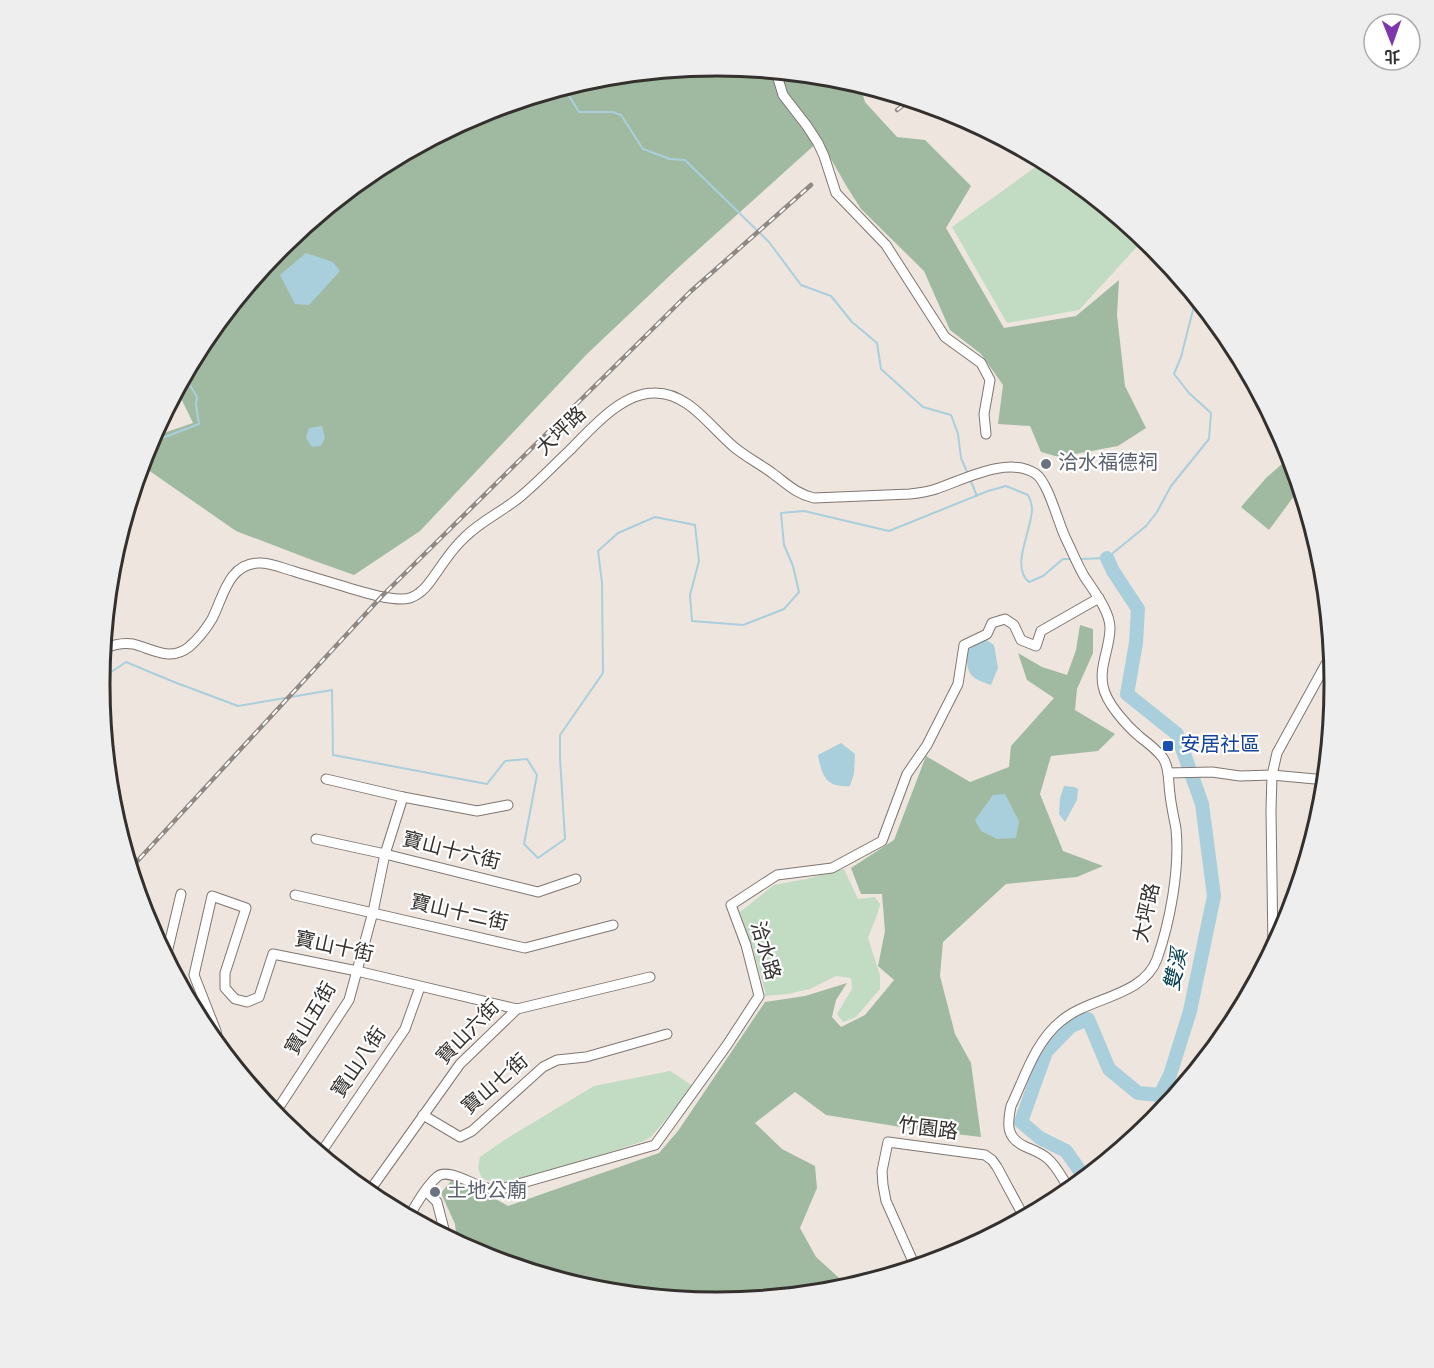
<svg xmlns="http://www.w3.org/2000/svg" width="1434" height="1368" viewBox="0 0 1434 1368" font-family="Overpass,'Noto Sans TC',sans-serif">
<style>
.green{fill:#c2dcc3}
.forest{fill:#a0baa2}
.water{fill:#a9cfdc}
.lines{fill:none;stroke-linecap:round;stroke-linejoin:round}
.stream{stroke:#a9cfdc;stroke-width:2}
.river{stroke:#a9cfdc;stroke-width:14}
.minor-casing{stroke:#7f7671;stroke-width:11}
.minor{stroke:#fff;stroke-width:9}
.rail-casing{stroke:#8f8883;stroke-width:4.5}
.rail{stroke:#fff;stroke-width:2;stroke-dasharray:7;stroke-linecap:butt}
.worship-dot{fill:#6b7280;stroke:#fff;stroke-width:2}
.transit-dot{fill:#1a4fb4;stroke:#fff;stroke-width:2}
.labels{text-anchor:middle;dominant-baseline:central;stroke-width:4.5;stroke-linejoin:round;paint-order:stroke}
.street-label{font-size:20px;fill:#34302d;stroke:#fff}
.worship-label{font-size:20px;fill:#5b616d;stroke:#fff;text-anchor:start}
.transit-label{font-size:20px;fill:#164399;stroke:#fff;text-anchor:start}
.water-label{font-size:21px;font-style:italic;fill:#094251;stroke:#fff}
.rim{fill:none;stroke:#34302d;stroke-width:3}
</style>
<rect width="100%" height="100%" fill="#efe5df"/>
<g class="green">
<path d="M1044,161L1061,170L1144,239L1079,310L1007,323L952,227Z"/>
<path d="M844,869L858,899L875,897L880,904L877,915L868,938L880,975V989L856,1017L843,1022L837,1014L852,989L851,978L836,976L810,989L788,994L765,996V991L753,949L740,912L774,885L806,879Z"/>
<path d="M670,1071L693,1086L652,1136L644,1141L551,1171L500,1183L482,1179L478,1168L480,1157L506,1139L594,1086Z"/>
</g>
<g class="forest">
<path d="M717,66L838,78L860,85L865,102L897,137L925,140L971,186L946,228L1004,328L1076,316L1119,280L1117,315L1125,386L1146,428L1118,446L1059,457L1041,452L1030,426L998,424L1003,385L981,354L950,330L924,271L861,209L847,187L820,140L680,266L587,354L420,531L354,575L312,560L236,531L141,465L146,447L152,437L193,423L177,390L203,340L280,247L374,170L481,113L597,78Z"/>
<path d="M1291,456L1300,488L1269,530L1241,507L1266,478Z"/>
<path d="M1080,625L1093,629V653L1077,689L1075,710L1115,734L1098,751L1051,756L1040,794L1063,851L1103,866L1077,877L1006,884L943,942L940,976L955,1034L971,1063L981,1137L913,1129L826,1115L795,1092L755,1123L782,1149L815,1166L817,1188L800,1228L816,1257L849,1287L837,1290L717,1302L596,1290L480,1255L457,1242L455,1224L441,1193L451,1181L480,1190L508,1206L659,1153L678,1131L765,1002L805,996L847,983L836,1000L832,1017L841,1027L865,1015L894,980L878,966L885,931L882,894H861L851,868L894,840L926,756L970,782L1009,767L1011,746L1054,698L1027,680L1018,653L1042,667L1067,675L1076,650Z"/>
</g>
<g class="water">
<path d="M306,253L333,262L340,271L309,305L295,304L280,275Z"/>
<path d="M322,426L325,438L321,446L312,447L306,438L309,428Z"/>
<path d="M985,639L994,645L998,668L991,685C968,677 968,675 966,651Z"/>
<path d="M841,743L855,754L854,774L850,786C826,788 822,776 818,755Z"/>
<path d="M1064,786L1074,787L1078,789L1077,800L1065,822L1059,814L1060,798Z"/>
<path d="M1005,794L1019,821L1016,838L997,839L981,831L975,820L993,795Z"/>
</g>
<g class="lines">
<g class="stream">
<path d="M564,88L579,112H613L621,115L643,149L670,159L685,160L769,242L801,285L831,296L852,322L877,343L881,369L923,407L951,415L958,434L961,458L968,474"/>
<path d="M149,443L199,424L196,405L197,397L188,382L182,381"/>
<path d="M970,479L977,496"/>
<path d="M1079,559L1107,558L1146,526L1157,512L1171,486L1209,439L1211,413L1189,393L1174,374L1181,357L1196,298"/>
<path d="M99,680L126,662L174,682L238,706L332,690L333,755L487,784L505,761L527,759L537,775L524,844L538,858L565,839L560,758V735L603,673L602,583L598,551L618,533L655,517L695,525L699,561L690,595L692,621L743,625L784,609L799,592L793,566L784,545L781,513L804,511L889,531L988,491L1006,486L1028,495C1030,499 1032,504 1032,509C1032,530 1010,567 1029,582L1043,576L1063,559H1070"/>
</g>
<path class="river" d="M1085,1178L1066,1151L1040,1138L1021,1122L1046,1052L1071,1026L1088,1019L1109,1069L1138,1093L1160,1095L1170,1075L1190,1011L1214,896L1202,804L1177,734L1127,694L1136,643L1138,609L1113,571L1107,558"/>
<g class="minor-casing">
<g id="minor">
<path d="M776,72L783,95L807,126L818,143L824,156L836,193L886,245L945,337L981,363L990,380L984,414L986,434"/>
<path d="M102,649C112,645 123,642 133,644C153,649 170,662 189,647C197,640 206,629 212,619C223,598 228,564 258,563C269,562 282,568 293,571C312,577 330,582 349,588C366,593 385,599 403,599C409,599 414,597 419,593C427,588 431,580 437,572C445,560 454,547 465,537C481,521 503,511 520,497C537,483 553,466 570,450C591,429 621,393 654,393C688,392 710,427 734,447C746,457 760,464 772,473C786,483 796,494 814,498L910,494C919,493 927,492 936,489C963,480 1008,455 1036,474C1049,484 1058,523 1066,539C1072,551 1077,564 1084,576C1093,590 1110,611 1110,628C1110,648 1099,666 1103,686C1106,703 1127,726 1140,737C1148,743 1157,750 1163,758C1170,769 1168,782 1170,794C1171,806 1174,817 1176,829C1180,869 1170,922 1157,959C1143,997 1089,997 1061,1021C1035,1042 1025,1077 1011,1106C1007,1125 1006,1138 1026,1147C1033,1150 1041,1153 1047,1158C1057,1166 1063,1180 1070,1190"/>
<path d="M1168,773L1212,772L1240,776L1272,775L1326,780"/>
<path d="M326,779L403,797L477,811L508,805"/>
<path d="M316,839L385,854L538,892L576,879"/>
<path d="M295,895L525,948L613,925"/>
<path d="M1273,949L1271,810L1272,775L1277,753L1332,653"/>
<path d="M166,957L181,894"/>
<path d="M219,1047L216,1031L194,975L212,896L246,908L225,973V988L235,999L247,1002L259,997L273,954L357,971L517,1009"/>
<path d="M272,1111L281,1104L349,1000L373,912L385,854L403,797"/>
<path d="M423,1115L460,1137L472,1131L543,1067L557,1060L586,1057L667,1034"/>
<path d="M320,1154L405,1029L420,987"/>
<path d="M426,1191L437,1202L446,1237"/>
<path d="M368,1193L460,1064L517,1009L650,977"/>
<path d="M409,1216C417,1204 425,1187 437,1177C447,1167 474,1186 487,1188C491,1189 496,1189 501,1189L655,1145L727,1045L759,996L746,945L731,905L777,875L832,868L882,841L907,774L927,745L958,684L964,645L987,634L992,623L1005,619L1014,625L1021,640L1036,646L1041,631L1099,598"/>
<path d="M915,1266L886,1201L883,1185L882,1171L888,1142L985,1155L992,1160L997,1167L1024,1217"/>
</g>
</g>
<use href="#minor" class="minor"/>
<g class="rail-casing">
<g id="rail">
<path d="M897,110L910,100"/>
<path d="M130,869L383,595L690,292L811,185"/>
</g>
</g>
<use href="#rail" class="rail"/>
</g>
<g class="worship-dot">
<circle cx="1046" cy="464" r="6"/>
<circle cx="435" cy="1192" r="6"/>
</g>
<rect class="transit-dot" x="1162" y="740" width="12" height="12" rx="3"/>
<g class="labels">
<g class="street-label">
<text transform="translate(562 432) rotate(-44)">大坪路</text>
<text transform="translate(451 852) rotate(14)">寶山十六街</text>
<text transform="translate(1148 913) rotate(-78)">大坪路</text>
<text transform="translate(459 914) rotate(13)">寶山十二街</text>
<text transform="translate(334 948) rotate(12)">寶山十街</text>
<text transform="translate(764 951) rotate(74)">洽水路</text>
<text transform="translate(312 1019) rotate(-60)">寶山五街</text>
<text transform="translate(469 1033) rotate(-46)">寶山六街</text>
<text transform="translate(360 1063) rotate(-56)">寶山八街</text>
<text transform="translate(496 1085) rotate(-41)">寶山七街</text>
<text transform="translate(928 1130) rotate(7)">竹園路</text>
</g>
<g class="worship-label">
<text x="1058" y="464">洽水福德祠</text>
<text x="447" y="1192">土地公廟</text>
</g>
<g class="transit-label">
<text x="1180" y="746">安居社區</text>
</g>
<g class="water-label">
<text transform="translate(1177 970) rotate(-78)">雙溪</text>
</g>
</g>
<path d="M0 0H1434V1368H0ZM717 76H717A607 607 0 0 1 1324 683V685A607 607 0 0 1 717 1292H717A607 607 0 0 1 110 685V683A607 607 0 0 1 717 76Z" fill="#efeeee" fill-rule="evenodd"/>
<path class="rim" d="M717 76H717A607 607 0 0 1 1324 683V685A607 607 0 0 1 717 1292H717A607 607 0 0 1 110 685V683A607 607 0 0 1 717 76Z"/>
<g transform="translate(1392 42) rotate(179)"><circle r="28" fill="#ffffff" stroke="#aeacab" stroke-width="1.5"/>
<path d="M0-4.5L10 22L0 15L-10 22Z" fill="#7d37aa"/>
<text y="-9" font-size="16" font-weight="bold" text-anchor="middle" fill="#34302d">北</text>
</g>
</svg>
